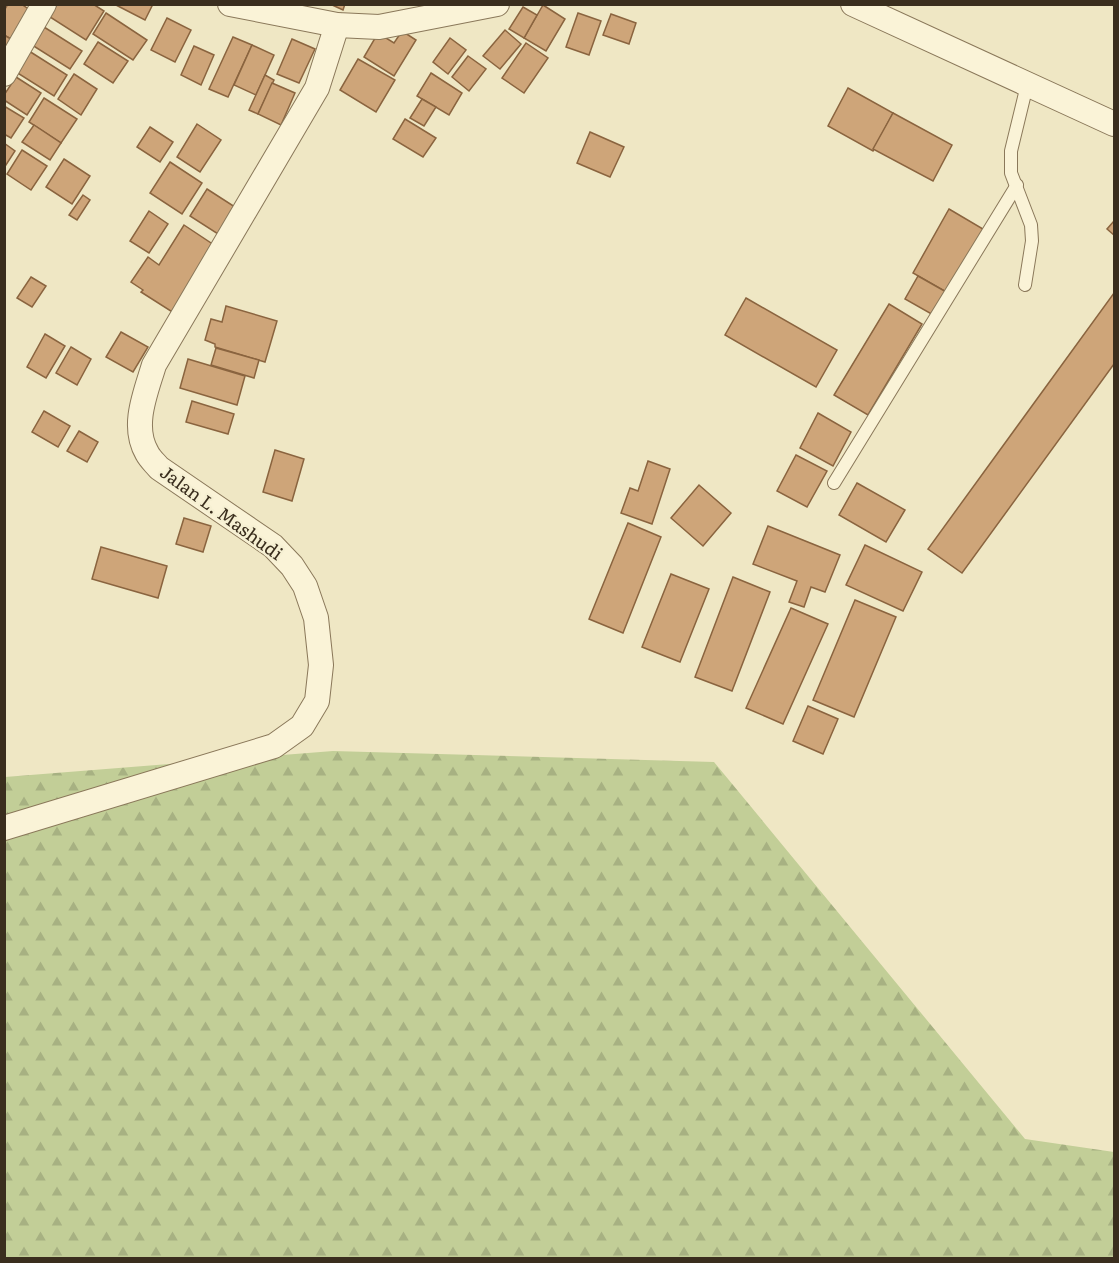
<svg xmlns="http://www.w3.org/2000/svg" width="1119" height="1263" viewBox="0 0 1119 1263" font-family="Literata,serif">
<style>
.forest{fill:url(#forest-firs)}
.building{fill:#cea579;stroke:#8a643f;stroke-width:1.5}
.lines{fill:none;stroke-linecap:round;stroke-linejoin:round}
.lane-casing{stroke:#8a785a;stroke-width:14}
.street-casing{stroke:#8a785a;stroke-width:26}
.lane{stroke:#faf3d7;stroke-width:12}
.street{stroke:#faf3d7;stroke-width:24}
.labels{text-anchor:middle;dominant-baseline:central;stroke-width:4.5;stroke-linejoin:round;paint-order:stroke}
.street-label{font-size:18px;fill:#3a2e1e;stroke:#f6f0d3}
</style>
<defs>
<pattern id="forest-firs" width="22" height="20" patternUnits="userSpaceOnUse" patternTransform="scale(1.5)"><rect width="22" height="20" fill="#c2ce97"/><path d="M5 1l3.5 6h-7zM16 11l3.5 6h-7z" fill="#a7b182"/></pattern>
</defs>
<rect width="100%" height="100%" fill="#efe7c4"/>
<path class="forest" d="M333,751L714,762L1025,1139L1114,1152V1258H5V777Z"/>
<g class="building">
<path d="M8,4H21L33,12L16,42L4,35V11Z"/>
<path d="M57,4H93L104,11L86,40L50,17Z"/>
<path d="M114,4H153L145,20Z"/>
<path d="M330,4H345L343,10Z"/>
<path d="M543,5L565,19L546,51L524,38Z"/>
<path d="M523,7L537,15L524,38L509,29Z"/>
<path d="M106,13L147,40L133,60L93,34Z"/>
<path d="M578,13L601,21L589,55L566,47Z"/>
<path d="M611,14L636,23L629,44L603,35Z"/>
<path d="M167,18L191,30L175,62L151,50Z"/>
<path d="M44,27L82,51L70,69L32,45Z"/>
<path d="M505,30L521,44L500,69L483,56Z"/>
<path d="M402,31L416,40L394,76L364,57L378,33L394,43Z"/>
<path d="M4,35L16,42L4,61Z"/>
<path d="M233,37L252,45L228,97L209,89Z"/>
<path d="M450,38L466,50L448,74L433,62Z"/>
<path d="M292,39L315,49L299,83L277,74Z"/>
<path d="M98,42L128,61L113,83L84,64Z"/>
<path d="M526,43L548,58L524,93L502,78Z"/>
<path d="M252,45L274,55L256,95L234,85Z"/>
<path d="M194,46L214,55L201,85L181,75Z"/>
<path d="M29,51L67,75L54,96L16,72Z"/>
<path d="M468,56L486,69L469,91L452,77Z"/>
<path d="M358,59L395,80L376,112L340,90Z"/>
<path d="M431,73L462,93L449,115L417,96Z"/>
<path d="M74,74L97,89L81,115L58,99Z"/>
<path d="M265,75L274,80L258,114L249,110Z"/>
<path d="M16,77L41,93L27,115L4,100V95Z"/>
<path d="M272,83L295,93L281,125L258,114Z"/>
<path d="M848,88L893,113L873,151L828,126Z"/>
<path d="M44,98L77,119L61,143L29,122Z"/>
<path d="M422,99L436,107L424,126L410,118Z"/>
<path d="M4,106L24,118L11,138L4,134Z"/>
<path d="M893,113L952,145L933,181L873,149Z"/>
<path d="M405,119L436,138L423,157L393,139Z"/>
<path d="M197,124L221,140L200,172L177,157Z"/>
<path d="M34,125L61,143L50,160L22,142Z"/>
<path d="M150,127L173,142L160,162L137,147Z"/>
<path d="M590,132L624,147L610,177L577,163Z"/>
<path d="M4,143L15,151L4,168Z"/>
<path d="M22,150L47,166L31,190L7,174Z"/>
<path d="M64,159L90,176L72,204L46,187Z"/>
<path d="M170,162L202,183L182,214L150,193Z"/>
<path d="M207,189L235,207L218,234L190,216Z"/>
<path d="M83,195L90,200L77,220L69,215Z"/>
<path d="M949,209L983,229L948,293L913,273Z"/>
<path d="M149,211L168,224L149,253L130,241Z"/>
<path d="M1114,221V235L1107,229Z"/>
<path d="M184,225L220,249L177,315L141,292L143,290L131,282L148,257L159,265Z"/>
<path d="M918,276L948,293L935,316L905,299Z"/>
<path d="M31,277L46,286L32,307L17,298Z"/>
<path d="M1114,293V364L962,573L928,549Z"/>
<path d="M746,298L837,350L816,387L725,335Z"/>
<path d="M889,304L922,324L868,415L834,395Z"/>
<path d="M226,306L277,321L265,362L215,347V344L205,340L211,319L222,322Z"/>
<path d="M121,332L148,347L133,372L106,357Z"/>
<path d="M45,334L65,346L46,378L27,367Z"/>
<path d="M71,347L91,359L77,385L56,373Z"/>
<path d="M216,348L259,360L254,378L211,365Z"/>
<path d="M188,359L245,376L237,405L180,388Z"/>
<path d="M192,401L234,414L228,434L186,422Z"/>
<path d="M44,411L70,426L58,447L32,432Z"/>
<path d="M818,413L851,432L833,466L800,448Z"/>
<path d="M79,431L98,442L87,462L67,451Z"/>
<path d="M275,450L304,459L292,501L263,492Z"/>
<path d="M796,455L827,471L807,507L777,491Z"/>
<path d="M648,461L670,469L652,524L621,513L630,488L638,491Z"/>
<path d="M857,483L905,510L886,542L839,515Z"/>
<path d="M699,485L731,513L703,546L671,518Z"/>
<path d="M184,518L211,526L203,552L176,544Z"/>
<path d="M628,523L661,537L623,633L589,619Z"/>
<path d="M768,526L840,555L825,592L811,587L804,607L789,602L797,581L753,564Z"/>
<path d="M865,545L922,572L903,611L846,585Z"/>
<path d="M101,547L167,566L158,598L92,579Z"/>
<path d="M671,574L709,589L680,662L642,647Z"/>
<path d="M733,577L770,592L732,691L695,677Z"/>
<path d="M855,600L896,617L854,717L813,700Z"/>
<path d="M791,608L828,624L783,724L746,708Z"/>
<path d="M808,706L838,719L823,754L793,741Z"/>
</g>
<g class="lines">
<g class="lane-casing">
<g id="lane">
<path d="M1025,285L1032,241L1031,225L1011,173V151L1027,85"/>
<path d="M834,483L1017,185"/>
</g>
</g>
<g class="street-casing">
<g id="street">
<path d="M230,4L337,25L379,27L497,4"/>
<path d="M853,4L1114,124"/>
<path d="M4,74L44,4"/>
<path d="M4,828L274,746L302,726L317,701L321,665L316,618L305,586L292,566L273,546L159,468C155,463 150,459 147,453C131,426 146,392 154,365L317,88L337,25"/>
</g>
</g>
<use href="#lane" class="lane"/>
<use href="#street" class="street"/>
</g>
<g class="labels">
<g class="street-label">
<text transform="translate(222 512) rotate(36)">Jalan L. Mashudi</text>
</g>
</g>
<rect width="1119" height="1263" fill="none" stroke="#3a2e1e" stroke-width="12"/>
</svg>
